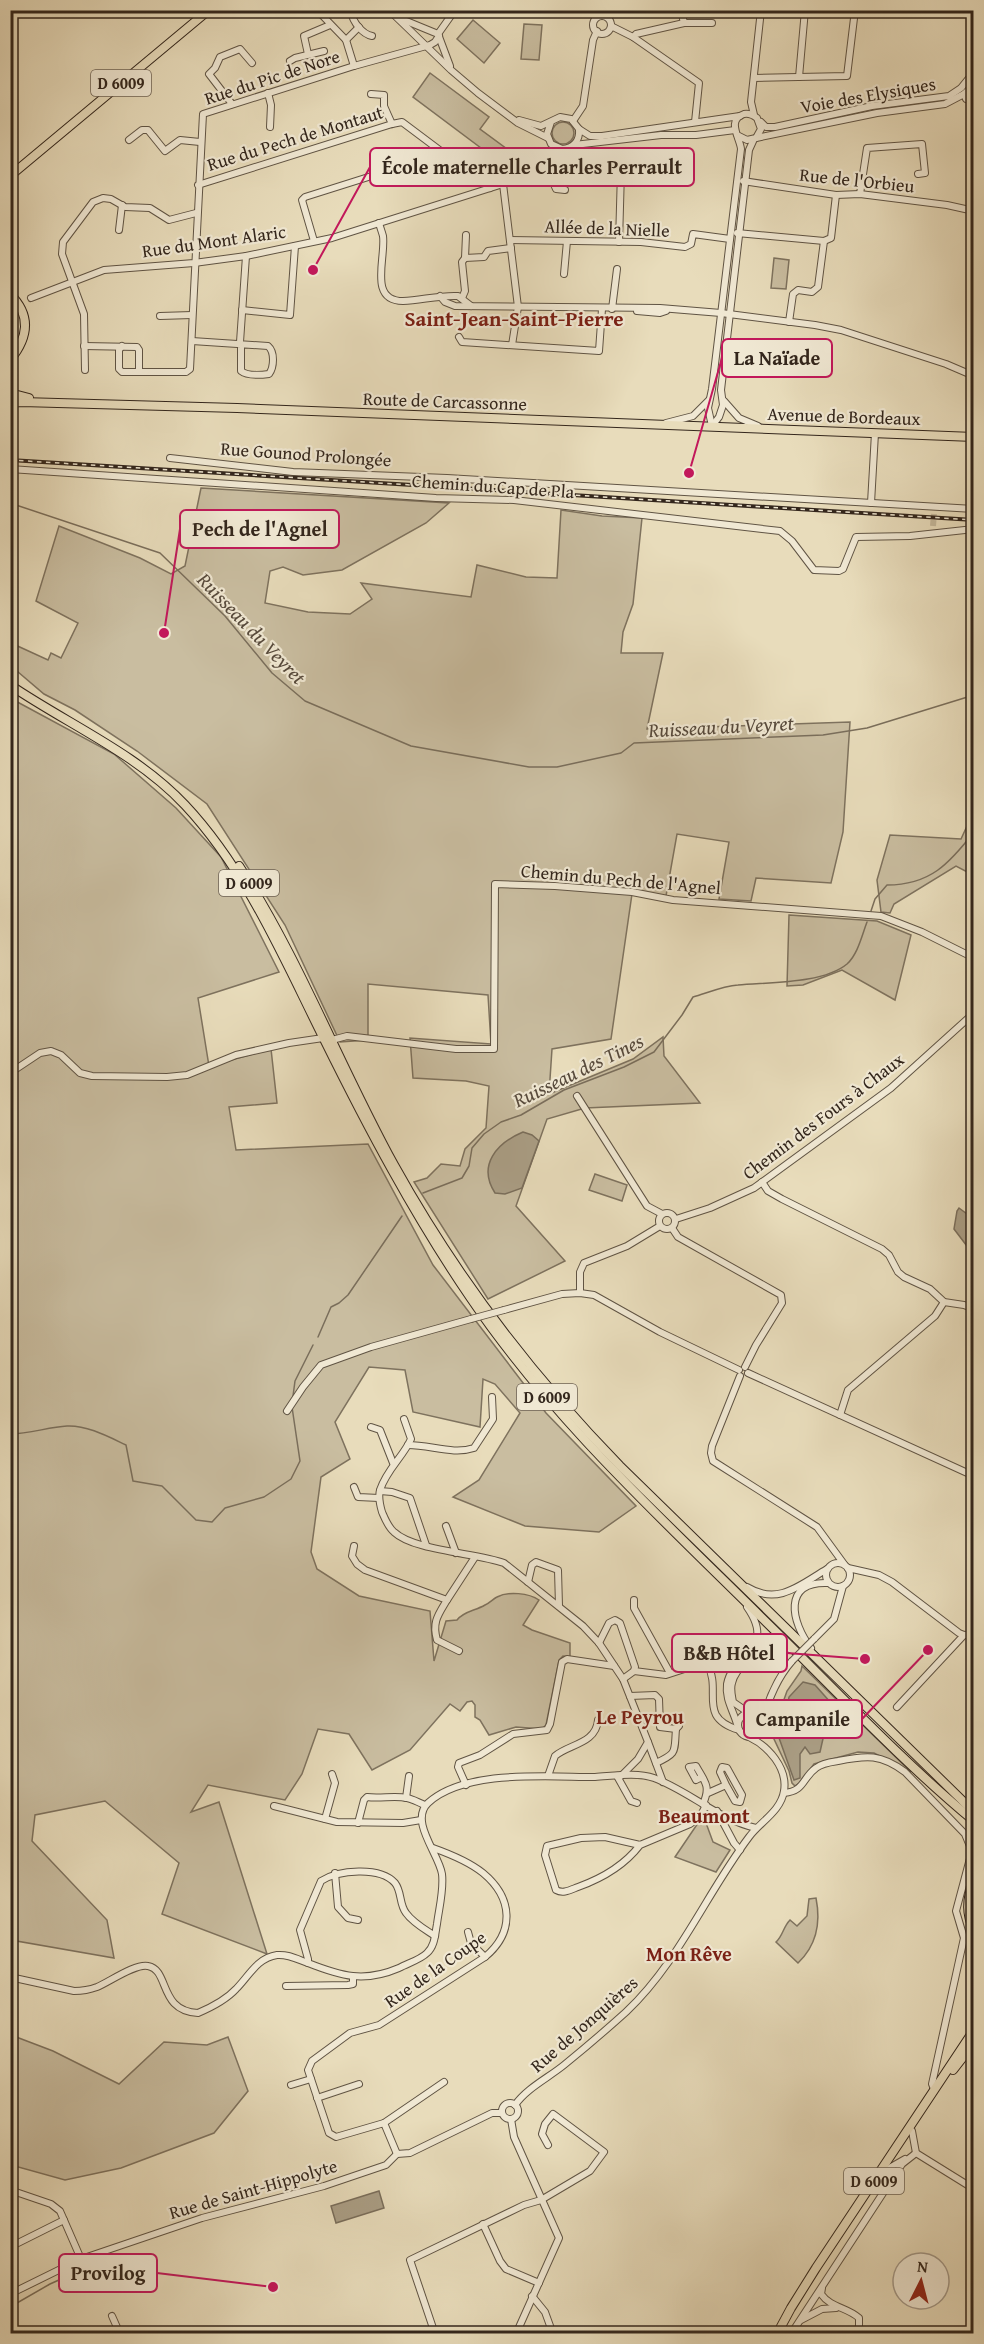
<svg xmlns="http://www.w3.org/2000/svg" width="984" height="2344" viewBox="0 0 984 2344" font-family="'Gentium Book Plus',serif">
<style>
.green{fill:#c9bda0;stroke:#7e725e;stroke-width:1.5}
.water{fill:#aa9e85;stroke:#7a6e5b;stroke-width:1.5}
.lines{fill:none;stroke-linecap:round;stroke-linejoin:round}
.stream{stroke:#7a6e5b;stroke-width:1.5}
.minor-tunnel{stroke:#c4b89b;stroke-width:6;stroke-dasharray:6 3;stroke-linecap:butt}
.minor-casing{stroke:#605444;stroke-width:8}
.major-casing{stroke:#33261c;stroke-width:10}
.minor{stroke:#f0e8d3;stroke-width:6}
.major{stroke:#e8dcbb;stroke-width:8}
.rail-casing{stroke:#33261c;stroke-width:4}
.rail{stroke:#f0e8d3;stroke-width:1.5;stroke-dasharray:4.5;stroke-linecap:butt}
.minor-bridge-casing{stroke:#605444;stroke-width:8;stroke-linecap:butt}
.minor-bridge{stroke:#f0e8d3;stroke-width:6}
.labels{text-anchor:middle;dominant-baseline:central;stroke-width:4.5;stroke-linejoin:round;paint-order:stroke}
.shield{fill:#f0e8d3;stroke:#6c6053;stroke-width:1.5}
.shield-label{font-size:16px;font-weight:bold;fill:#33261c}
.street-label{font-size:18px;fill:#33261c;stroke:#f0e8d3}
.water-label{font-size:20px;font-style:italic;fill:#574a3c;stroke:#f0e8d3}
.neighbourhood-label{font-size:20px;font-weight:bold;fill:#7a1f14;stroke:#f0e8d3}
.quarter-label{font-size:21px;font-weight:bold;fill:#7a1f14;stroke:#f0e8d3}
.leader{fill:none;stroke:#c2185b;stroke-width:2}
.callout-dot{fill:#c2185b;stroke:#f0e8d3;stroke-width:2}
.callout{fill:#f0e8d3;stroke:#c2185b;stroke-width:2}
.callout-label{font-size:20px;text-anchor:middle;font-weight:bold;fill:#33261c}
</style>
<rect width="100%" height="100%" fill="#e8dcbb"/>
<filter id="stains"><feTurbulence type="fractalNoise" baseFrequency=".00333" numOctaves="4"/><feColorMatrix values="0 0 0 0 .2 0 0 0 0 .09 0 0 0 0 .02 0 0 0 .5 -.17"/></filter>
<radialGradient id="worn" r=".72"><stop offset=".6" stop-color="#630" stop-opacity="0"/><stop offset="1" stop-color="#630" stop-opacity=".3"/></radialGradient>
<g class="green">
<path d="M473,20L500,43L484,63L457,39Z"/>
<path d="M524,24L542,25L539,60L521,59Z"/>
<path d="M430,73L489,117L480,129L518,157L509,169L413,97Z"/>
<circle cx="563" cy="133" r="11"/>
<path d="M774,258L789,260L786,289L771,288Z"/>
<path d="M201,488L449,503L426,523L342,570L303,575L283,567L270,571L265,603L308,612L350,614L372,599L361,583L471,597L477,565L526,577L557,578L561,510L602,516L642,518L633,604L623,632L621,653H663L647,729L850,722L843,832L831,883L756,878L751,901L719,899L729,842L677,834L666,896L632,894L611,1039L552,1049L549,1094L633,1059L663,1037L664,1056L700,1103L585,1108L547,1119L516,1206L565,1261L488,1299L414,1182L427,1178L441,1164L460,1166L465,1149L486,1128L489,1086L466,1081L413,1078L410,1038L491,1044L488,995L368,984V1040L340,1042L285,925L207,804L137,751L75,710L44,694L11,666V643L48,660L51,653L61,658L78,623L36,601L59,526L140,558L171,574L185,566Z"/>
<path d="M10,698L114,754L176,808L221,857L279,972L198,998L209,1066L271,1049L277,1103L229,1107L236,1150L368,1144L433,1265L546,1413L636,1506L599,1532L525,1526L453,1497L479,1480L520,1413L495,1384L483,1379L480,1427L413,1412L405,1370L369,1367L335,1422L350,1459L321,1477L311,1552L317,1569L359,1596L430,1611L434,1661L446,1621L457,1620C464,1611 475,1611 485,1605C490,1603 493,1599 497,1597C508,1591 529,1593 539,1600L523,1625L532,1630L570,1643V1657L563,1656L559,1660L546,1725L542,1729L516,1727L489,1735L480,1720L475,1717V1705L472,1701L467,1702L460,1711L450,1704L410,1750L372,1770L349,1734L318,1729L302,1774L285,1800L208,1785L191,1812L219,1802L267,1954L162,1914L179,1863L105,1801L35,1815L32,1841L107,1920L114,1958L11,1940Z"/>
<path d="M973,813V875L956,866L894,904L890,913L881,912L877,880L890,835L961,839Z"/>
<path d="M789,915L877,921L911,935L895,1000L842,970L803,985L787,986Z"/>
<path d="M595,1174L627,1185L622,1201L589,1190Z"/>
<path d="M802,1666L911,1772L874,1753L858,1752L814,1764L800,1783L795,1786L792,1783L789,1771L774,1739L775,1725L787,1691L801,1671Z"/>
<path d="M698,1823H706L713,1842L730,1850L716,1872L675,1857Z"/>
<path d="M816,1898C821,1923 817,1945 798,1963L776,1942C783,1936 783,1927 790,1920L797,1926L807,1916L809,1899Z"/>
<path d="M11,2035L53,2051L119,2084L164,2042L207,2045L228,2037L248,2091L214,2133L121,2168L65,2180L11,2165Z"/>
</g>
<g class="water">
<path d="M523,1132L532,1135L539,1141L522,1188L505,1194L495,1193C477,1165 497,1143 523,1132Z"/>
<path d="M959,1208L971,1217L973,1254L954,1229L957,1211Z"/>
<path d="M803,1682L815,1685L831,1703L820,1752L810,1754L805,1747L800,1754V1778L794,1780L778,1735V1722L786,1712L789,1697Z"/>
<path d="M379,2191L384,2208L336,2223L331,2206Z"/>
</g>
<g class="lines">
<g class="stream">
<path d="M10,503L160,553L225,616L272,673L305,701L411,746L529,767H557L621,753L634,743L823,735L867,728L974,695"/>
<path d="M871,911L875,899L887,885C930,885 949,864 974,832"/>
<path d="M423,1193L462,1178L469,1166L472,1148L484,1134L501,1122L521,1115L564,1090L624,1067L654,1052L682,1015L693,997C707,993 723,986 738,985C768,982 823,984 847,964C858,954 862,935 867,922"/>
<path d="M318,1337L331,1307L339,1303L348,1295L402,1216"/>
<path d="M293,1396L295,1381L313,1345"/>
<path d="M10,1434C30,1434 48,1427 67,1426C87,1425 109,1437 126,1445L133,1481L162,1486L196,1520L212,1522L225,1508L264,1497L291,1479L300,1461L292,1407"/>
<path d="M10,2307L50,2284L99,2262"/>
</g>
<path class="minor-tunnel" d="M933,526L934,514"/>
<g class="minor-casing">
<g id="minor">
<path d="M284,10H286"/>
<path d="M299,10L306,13L309,10"/>
<path d="M317,10L346,40L354,66"/>
<path d="M389,10L451,70L478,93L518,123L548,138"/>
<path d="M681,10L684,23"/>
<path d="M351,12C353,22 362,34 372,36"/>
<circle cx="602" cy="25" r="9"/>
<path d="M399,18L438,34L450,66"/>
<path d="M611,26L633,37L699,83L695,122"/>
<path d="M438,34L455,10"/>
<path d="M633,37L636,34L684,23H712"/>
<path d="M346,40L359,27"/>
<path d="M308,54L304,36L330,25"/>
<path d="M290,61L295,58L324,51"/>
<path d="M799,77L805,10"/>
<path d="M754,78L847,76L855,10"/>
<path d="M268,93L271,105L270,127"/>
<path d="M371,94L384,95V106L392,124"/>
<path d="M964,94L966,99L974,101"/>
<path d="M232,104L209,74L215,68L220,57L240,49L252,63"/>
<path d="M754,115L751,102L761,10"/>
<path d="M519,120L541,126L560,117L571,119L579,129C580,141 573,148 562,149L551,144L547,134L551,122"/>
<path d="M573,121L583,106L593,40L597,31"/>
<path d="M761,122L766,127H775L872,106L949,96L961,88L974,72"/>
<path d="M579,129L590,136H602L740,116"/>
<path d="M970,131L974,159"/>
<path d="M756,138L877,113L945,104L964,94L974,85"/>
<path d="M129,140L142,130H148L165,151L180,140L200,142"/>
<path d="M574,145L661,135H696L735,130"/>
<path d="M544,162L556,189L565,190"/>
<path d="M743,181L836,195L860,194L947,205L974,211"/>
<path d="M503,184L518,307L512,345"/>
<path d="M198,185L392,124L402,122L490,188"/>
<path d="M860,194L867,148L922,144L925,173L918,174"/>
<path d="M379,223C380,227 382,232 383,236C386,258 368,301 403,301C422,300 440,295 458,296L471,306"/>
<path d="M119,230L122,205"/>
<path d="M737,233L824,241L831,238L836,195"/>
<path d="M510,240L641,242L685,247L691,244L693,234L730,239"/>
<path d="M314,241L302,200L305,197L435,156L440,152"/>
<path d="M619,242L621,171"/>
<path d="M465,258L466,235"/>
<path d="M564,274L567,241"/>
<path d="M440,296L445,302L455,306L660,308L721,313L815,325L841,330L946,364L974,376"/>
<path d="M31,298L104,270L194,263L246,256L332,238L503,184L549,159L557,148"/>
<path d="M462,298L465,291L462,262L465,258L484,257L488,251L511,248"/>
<path d="M612,309L617,269"/>
<path d="M242,310L290,315L295,246"/>
<path d="M637,311L660,313L666,311"/>
<path d="M160,316L192,315"/>
<path d="M789,322L793,294L798,290L812,292L818,287L824,241"/>
<path d="M459,337L462,342L599,351L602,309"/>
<path d="M192,341L268,346C275,352 274,367 269,374C261,375 247,376 241,371V346L240,342L246,256"/>
<path d="M84,346L137,347L139,350V372"/>
<path d="M122,346L119,350V369L122,372H186L190,369L203,114L354,66L430,45L435,42L439,36"/>
<path d="M85,370L84,314L62,254L63,242L93,202L103,198L111,199L125,207L150,208L169,220L196,213"/>
<path d="M724,401L739,418L758,426"/>
<path d="M666,423L693,416L709,400"/>
<path d="M712,426L708,408L712,389L741,149C740,138 726,120 744,114C749,113 753,115 757,118L761,129L756,138L747,140L737,135"/>
<path d="M712,426L719,417L723,405L721,390L749,150L754,139"/>
<path d="M170,458L293,472L447,478L974,509"/>
<path d="M10,469L436,498L514,500L780,531L792,541L814,570L839,571L843,569L856,537L910,536L974,529"/>
<path d="M871,503L875,433"/>
<path d="M10,1073L40,1053L51,1051L61,1055L80,1073L92,1076L167,1077L187,1075L236,1055L289,1043L323,1038L332,1040L347,1036L456,1049H494L495,884L555,886L632,892L673,900L881,916L922,932L974,958"/>
<path d="M577,1096L647,1206L662,1214"/>
<path d="M762,1182L768,1191L782,1199L882,1249L889,1255L898,1272L904,1277L930,1289L944,1302L964,1305L974,1309"/>
<circle cx="667" cy="1221" r="8"/>
<path d="M676,1219L710,1208L754,1188L891,1088L974,1013"/>
<path d="M672,1228L678,1237L781,1295L782,1303L756,1345L745,1367"/>
<path d="M580,1293V1272L584,1263L627,1246L660,1226"/>
<path d="M504,1310L562,1294L580,1293L594,1295L660,1332L739,1370"/>
<path d="M748,1373L974,1476"/>
<path d="M740,1376L712,1446L711,1453L713,1461L817,1527L844,1564"/>
<path d="M287,1411L303,1387L321,1365L371,1347L471,1319"/>
<path d="M840,1415L848,1390L935,1316L944,1302"/>
<path d="M404,1419L411,1439C403,1457 387,1469 380,1490C378,1497 380,1505 382,1512C385,1519 388,1527 394,1532C414,1551 477,1553 504,1563L583,1626L599,1643L623,1679L648,1742L638,1759L621,1776"/>
<path d="M371,1427L380,1430L393,1463"/>
<path d="M408,1445C431,1445 453,1455 474,1448L493,1419L492,1397"/>
<path d="M354,1487L358,1497L379,1498"/>
<path d="M380,1491L392,1492L410,1498L426,1545"/>
<path d="M446,1526L456,1553"/>
<path d="M354,1546L352,1556L357,1564L365,1570L447,1600L475,1557"/>
<circle cx="838" cy="1575" r="12"/>
<path d="M848,1568L879,1575L892,1582L959,1633L964,1635"/>
<path d="M528,1582L532,1565L536,1562L558,1570L559,1606"/>
<path d="M747,1587C778,1606 800,1585 827,1569"/>
<path d="M447,1600C438,1615 432,1622 437,1640L459,1651"/>
<path d="M634,1600V1608L670,1673"/>
<path d="M814,1639L834,1619L843,1586"/>
<path d="M599,1643L609,1623L615,1620L620,1623L635,1667L634,1671L623,1679"/>
<path d="M811,1648C791,1622 782,1581 828,1583"/>
<path d="M634,1671L666,1675L703,1663L707,1664C723,1691 696,1717 739,1730"/>
<path d="M630,1696L655,1695L659,1699L660,1727L676,1729L679,1726L677,1721H659"/>
<path d="M897,1707L964,1635L974,1634"/>
<circle cx="750" cy="1725" r="12"/>
<path d="M749,1713L733,1702C732,1696 730,1689 732,1683C735,1669 759,1646 773,1645C780,1645 786,1647 792,1650"/>
<path d="M762,1723C768,1700 777,1678 792,1661"/>
<path d="M737,1724C733,1710 725,1699 727,1684C733,1652 777,1650 747,1607"/>
<path d="M648,1742L663,1782"/>
<path d="M656,1763C678,1753 674,1752 676,1729"/>
<path d="M548,1776L555,1756C569,1744 596,1744 598,1720"/>
<path d="M617,1776L631,1801L637,1803"/>
<path d="M702,1777L696,1780L689,1767L696,1766C705,1782 711,1786 703,1804"/>
<path d="M466,1785L458,1767L459,1763L480,1755L513,1734L547,1730L550,1724L562,1662L567,1659L614,1666"/>
<path d="M708,1793L726,1785L735,1801L740,1802L742,1795L727,1768L722,1767L720,1772L726,1785"/>
<path d="M784,1793C805,1791 802,1778 816,1768C822,1763 831,1762 838,1761C867,1755 881,1754 905,1772L965,1834L972,1851L956,1911L964,1938L932,2084L934,2089"/>
<path d="M406,1798L409,1776"/>
<path d="M274,1806L337,1822L403,1823L421,1820"/>
<path d="M717,1811L734,1843L740,1850"/>
<path d="M325,1819L335,1783L332,1774"/>
<path d="M358,1823L364,1800L367,1797C381,1799 394,1795 407,1798C413,1799 419,1803 425,1805"/>
<path d="M640,1845C624,1866 603,1878 578,1887C570,1890 563,1894 556,1890L545,1855L547,1846L581,1838L605,1837L640,1845L690,1824L700,1817L706,1805"/>
<path d="M335,1873L338,1907L348,1918L358,1920"/>
<path d="M468,1932L471,1943L485,1957"/>
<path d="M308,1963V1959L300,1930L321,1881C338,1870 380,1866 395,1883C402,1892 399,1904 406,1913C413,1923 426,1930 435,1936"/>
<path d="M10,1977L74,1991C82,1991 89,1990 97,1987C109,1982 136,1963 148,1966C170,1970 158,2011 198,2013C212,2007 226,2000 236,1989C249,1976 257,1958 277,1955C288,1954 297,1959 308,1963C341,1976 364,1983 399,1968C408,1963 420,1960 427,1953C435,1946 435,1934 437,1924C439,1908 444,1890 442,1874C439,1854 409,1821 428,1803C465,1769 548,1777 595,1777C613,1776 637,1772 654,1778C689,1791 719,1820 756,1828"/>
<path d="M286,1986L348,1985L353,1984V1977"/>
<path d="M291,2085L311,2079"/>
<path d="M317,2098L359,2084"/>
<circle cx="510" cy="2111" r="8"/>
<path d="M515,2105C527,2088 548,2078 564,2065C585,2048 606,2030 626,2012C679,1962 706,1894 749,1837C760,1822 781,1811 784,1791C788,1768 768,1746 749,1737"/>
<path d="M511,2119L514,2137L559,2238L516,2334"/>
<path d="M384,2123L444,2082"/>
<path d="M912,2131L916,2153L974,2189"/>
<path d="M397,2154L384,2123L336,2137L329,2133L308,2070L312,2061L350,2033L379,2025L485,1957C515,1932 513,1898 483,1873C468,1861 450,1854 433,1848"/>
<path d="M881,2179L891,2167L905,2159"/>
<path d="M10,2190L51,2204L60,2211L81,2259"/>
<path d="M483,2224L500,2261L506,2269L539,2283"/>
<path d="M10,2247L64,2220"/>
<path d="M822,2288L821,2294C831,2308 847,2307 859,2318V2326L856,2334"/>
<path d="M10,2294L81,2259L202,2218L324,2186L386,2165L397,2154L410,2153L492,2113H502"/>
<path d="M532,2296L545,2312L553,2334"/>
<path d="M112,2316L120,2334"/>
<path d="M801,2320L822,2309L836,2308"/>
<path d="M435,2334L410,2260L524,2205L541,2200L590,2171L604,2152L553,2114L545,2124L542,2134L548,2145"/>
<path d="M791,2334L902,2164L916,2153"/>
</g>
</g>
<g class="major-casing">
<g id="major">
<path d="M10,176L209,10"/>
<path d="M10,294C32,316 28,338 10,360"/>
<path d="M10,393L29,398"/>
<path d="M10,403L22,402L237,408L974,437"/>
<path d="M10,685C69,725 136,753 185,805C247,871 284,959 324,1039C368,1128 414,1215 470,1297C551,1417 658,1515 760,1616C831,1685 898,1758 974,1821"/>
<path d="M239,866C300,960 340,1067 394,1165C455,1275 533,1377 620,1466L974,1812"/>
<path d="M974,1880C967,1897 965,1913 974,1930"/>
<path d="M953,2070L974,2043"/>
<path d="M777,2334L791,2308L816,2268L974,2030"/>
</g>
</g>
<use href="#minor" class="minor"/>
<use href="#major" class="major"/>
<g class="rail-casing">
<path id="rail" d="M10,460L974,520"/>
</g>
<use href="#rail" class="rail"/>
<g class="minor-bridge-casing">
<g id="minor-bridge">
<path d="M471,1319L504,1310"/>
<path d="M792,1661L814,1639"/>
</g>
</g>
<use href="#minor-bridge" class="minor-bridge"/>
</g>
<g class="labels">
<g class="shield">
<rect x="91" y="70" width="60" height="26" rx="4.5"/>
<rect x="219" y="870" width="60" height="26" rx="4.5"/>
<rect x="517" y="1384" width="60" height="26" rx="4.5"/>
<rect x="844" y="2168" width="60" height="26" rx="4.5"/>
</g>
<g class="shield-label">
<text x="121" y="83">D 6009</text>
<text x="249" y="883">D 6009</text>
<text x="547" y="1397">D 6009</text>
<text x="874" y="2181">D 6009</text>
</g>
<g class="street-label">
<text transform="translate(272 77) rotate(-18)">Rue du Pic de Nore</text>
<text transform="translate(868 95) rotate(-10)">Voie des Elysiques</text>
<text transform="translate(295 138) rotate(-17)">Rue du Pech de Montaut</text>
<text transform="translate(857 180) rotate(6)">Rue de l'Orbieu</text>
<text transform="translate(607 228) rotate(2)">Allée de la Nielle</text>
<text transform="translate(214 241) rotate(-8)">Rue du Mont Alaric</text>
<text transform="translate(445 401) rotate(2)">Route de Carcassonne</text>
<text transform="translate(844 416) rotate(2)">Avenue de Bordeaux</text>
<text transform="translate(306 454) rotate(4)">Rue Gounod Prolongée</text>
<text transform="translate(493 486) rotate(4)">Chemin du Cap de Pla</text>
<text transform="translate(621 879) rotate(5)">Chemin du Pech de l'Agnel</text>
<text transform="translate(823 1116) rotate(-37)">Chemin des Fours à Chaux</text>
<text transform="translate(435 1969) rotate(-35)">Rue de la Coupe</text>
<text transform="translate(584 2024) rotate(-41)">Rue de Jonquières</text>
<text transform="translate(253 2189) rotate(-16)">Rue de Saint-Hippolyte</text>
</g>
<g class="water-label">
<text transform="translate(252 628) rotate(46)">Ruisseau du Veyret</text>
<text transform="translate(721 726) rotate(-3)">Ruisseau du Veyret</text>
<text transform="translate(578 1070) rotate(-26)">Ruisseau des Tines</text>
</g>
<g class="neighbourhood-label">
<text x="640" y="1716">Le Peyrou</text>
<text x="704" y="1815">Beaumont</text>
<text x="689" y="1953">Mon Rêve</text>
</g>
<g class="quarter-label">
<text x="514" y="318">Saint-Jean-Saint-Pierre</text>
</g>
</g>
<path class="leader" d="M313 270L370 167M689 473L722 358M164 633L180 529M865 1659L787 1653M928 1650L862 1719M273 2287L157 2273"/>
<g class="callout-dot">
<circle cx="313" cy="270" r="6"/>
<circle cx="689" cy="473" r="6"/>
<circle cx="164" cy="633" r="6"/>
<circle cx="865" cy="1659" r="6"/>
<circle cx="928" cy="1650" r="6"/>
<circle cx="273" cy="2287" r="6"/>
</g>
<g class="callout">
<rect x="370" y="148" width="324" height="38" rx="6"/>
<rect x="722" y="339" width="110" height="38" rx="6"/>
<rect x="180" y="510" width="159" height="38" rx="6"/>
<rect x="672" y="1634" width="115" height="38" rx="6"/>
<rect x="744" y="1700" width="118" height="38" rx="6"/>
<rect x="59" y="2254" width="98" height="38" rx="6"/>
</g>
<g class="callout-label">
<text x="532" y="174">École maternelle Charles Perrault</text>
<text x="777" y="365">La Naïade</text>
<text x="260" y="536">Pech de l'Agnel</text>
<text x="729" y="1660">B&amp;B Hôtel</text>
<text x="803" y="1726">Campanile</text>
<text x="108" y="2280">Provilog</text>
</g>
<rect width="984" height="2344" fill="none" stroke="#e8dcbb" stroke-width="36"/>
<rect x="12" y="12" width="960" height="2320" fill="none" stroke="#33261c" stroke-width="3"/>
<rect x="18" y="18" width="948" height="2308" fill="none" stroke="#33261c" stroke-width="1.5"/>
<g transform="translate(921 2281) rotate(6)"><circle r="28" fill="#f0e8d3" stroke="#a49a8a" stroke-width="1.5"/>
<path d="M0-4.5L10 22L0 15L-10 22Z" fill="#8f2418"/>
<text y="-9" font-size="16" font-weight="bold" text-anchor="middle" fill="#33261c">N</text>
</g>
<rect width="100%" height="100%" filter="url(#stains)"/>
<rect width="100%" height="100%" fill="url(#worn)"/>
</svg>
